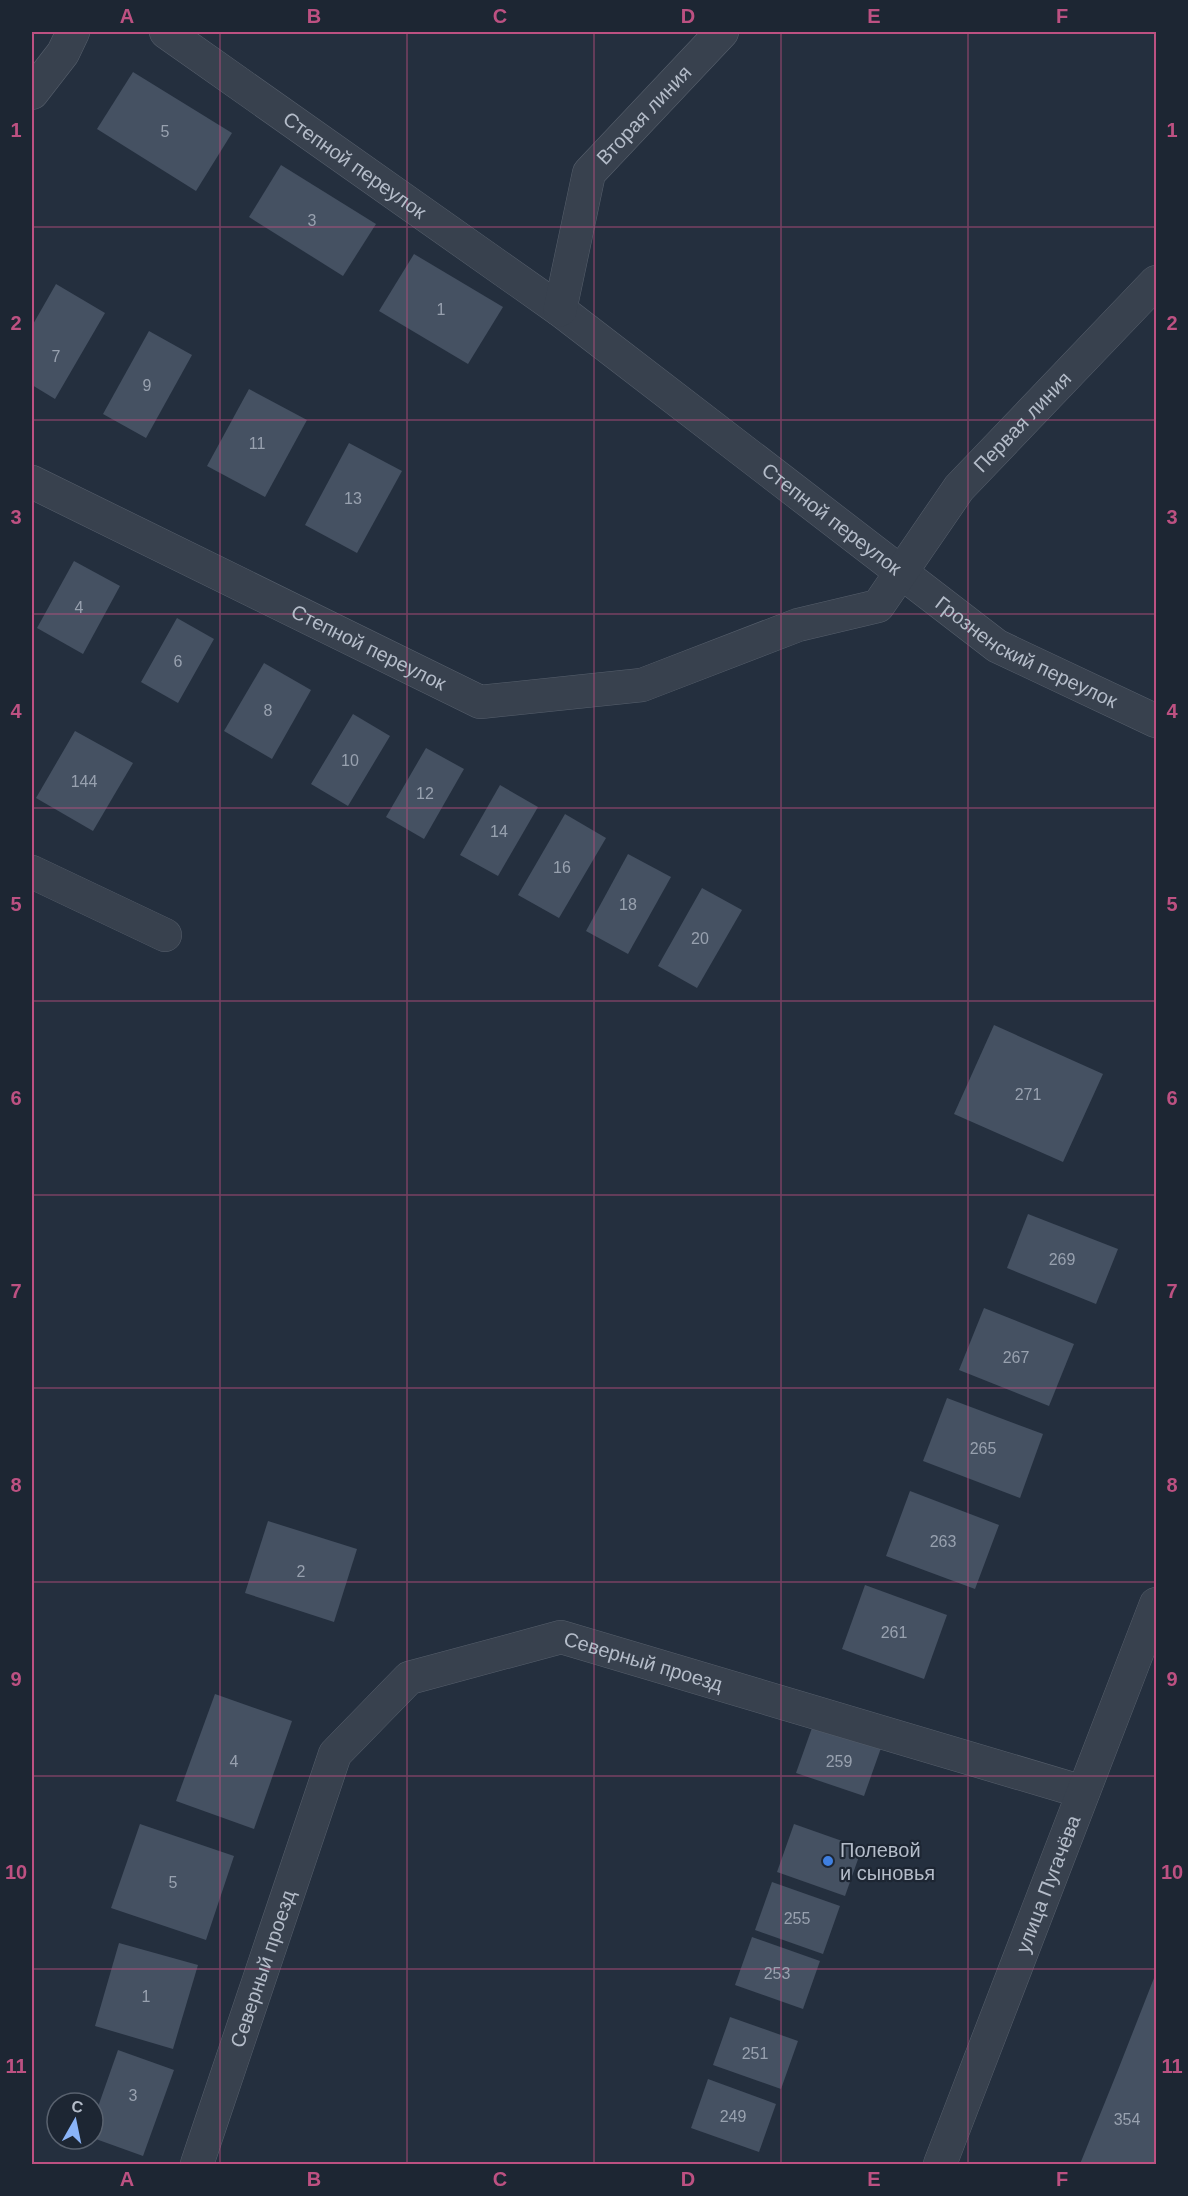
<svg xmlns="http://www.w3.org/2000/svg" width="1188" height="2196" viewBox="0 0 1188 2196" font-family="Arial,sans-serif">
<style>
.building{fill:#455162}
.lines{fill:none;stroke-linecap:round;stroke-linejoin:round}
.minor-casing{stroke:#565f6c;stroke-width:34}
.minor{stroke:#38414e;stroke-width:33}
.grid{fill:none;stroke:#bd5182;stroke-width:1.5;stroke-opacity:0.55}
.shop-dot{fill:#3f7fe0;stroke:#1d2633;stroke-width:2}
.labels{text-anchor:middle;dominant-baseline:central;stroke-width:4.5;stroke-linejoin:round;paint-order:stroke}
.number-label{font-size:16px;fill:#98a1af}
.street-label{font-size:20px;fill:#b4bcc9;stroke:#1d2633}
.poi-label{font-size:20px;fill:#b4bcc9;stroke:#1d2633;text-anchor:start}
.neatline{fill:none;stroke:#bd5182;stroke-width:2}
.grid-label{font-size:20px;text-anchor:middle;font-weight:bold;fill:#bd5182}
</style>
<rect width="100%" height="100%" fill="#242f3e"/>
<g class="building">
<path d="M133,72L232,133L196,191L97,129Z"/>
<path d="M281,165L376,224L343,276L249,217Z"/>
<path d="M414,254L503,307L468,364L379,311Z"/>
<path d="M56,284L105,313L55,399L32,385V326Z"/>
<path d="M149,331L192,355L146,438L103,414Z"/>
<path d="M249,389L307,420L265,497L207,466Z"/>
<path d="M349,443L402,471L357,553L305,525Z"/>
<path d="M74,561L120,586L83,654L37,628Z"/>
<path d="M177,618L214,639L178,703L141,682Z"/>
<path d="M264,663L311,690L272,759L224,731Z"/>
<path d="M353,714L390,736L348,806L311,784Z"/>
<path d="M75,731L133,763L93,831L36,798Z"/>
<path d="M426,748L464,769L424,839L386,817Z"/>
<path d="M500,785L538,807L498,876L460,855Z"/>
<path d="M565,814L606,838L559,918L518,895Z"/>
<path d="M628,854L671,877L628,954L586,931Z"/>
<path d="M702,888L742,910L697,988L658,966Z"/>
<path d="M994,1025L1103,1074L1063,1162L954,1114Z"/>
<path d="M1028,1214L1118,1249L1096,1304L1007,1268Z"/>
<path d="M984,1308L1074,1344L1049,1406L959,1370Z"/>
<path d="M947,1398L1043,1434L1020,1498L923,1461Z"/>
<path d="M910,1491L999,1525L975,1589L886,1556Z"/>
<path d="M268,1521L357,1549L334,1622L245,1593Z"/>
<path d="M865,1585L947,1615L924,1679L842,1649Z"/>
<path d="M215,1694L292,1721L254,1829L176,1801Z"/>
<path d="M813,1725L881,1748L864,1796L796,1773Z"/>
<path d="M140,1824L234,1856L206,1940L111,1908Z"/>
<path d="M794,1824L862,1848L845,1896L777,1872Z"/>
<path d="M772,1882L840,1906L823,1954L755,1930Z"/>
<path d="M752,1937L820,1961L803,2009L735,1985Z"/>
<path d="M119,1943L198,1965L173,2049L95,2026Z"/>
<path d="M1156,1973V2164H1080L1118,2070Z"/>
<path d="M730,2017L798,2041L781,2089L713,2065Z"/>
<path d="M118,2050L174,2070L143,2156L93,2138V2121Z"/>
<path d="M708,2079L776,2104L759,2152L691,2128Z"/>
</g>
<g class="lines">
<g class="minor-casing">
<g id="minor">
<path id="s1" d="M166,32L560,310L997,646L1156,721"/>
<path d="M32,93L63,53L73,32"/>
<path id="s2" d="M560,310L589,173L722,32"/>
<path id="s3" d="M32,482L480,702L642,685L798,625L878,606L959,488L1156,282"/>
<path d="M32,872L165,935"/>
<path id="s4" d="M197,2164L335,1754L409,1678L561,1637L1083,1792"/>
<path id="s5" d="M940,2164L1156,1604"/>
</g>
</g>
<use href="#minor" class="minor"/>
</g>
<path class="grid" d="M220,32V2164M407,32V2164M594,32V2164M781,32V2164M968,32V2164M32,227H1156M32,420H1156M32,614H1156M32,808H1156M32,1001H1156M32,1195H1156M32,1388H1156M32,1582H1156M32,1776H1156M32,1969H1156"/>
<circle class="shop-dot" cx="828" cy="1861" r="6"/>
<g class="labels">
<g class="number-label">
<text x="165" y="131">5</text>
<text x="312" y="220">3</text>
<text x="441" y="309">1</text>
<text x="56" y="356">7</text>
<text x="147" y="385">9</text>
<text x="257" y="443">11</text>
<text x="353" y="498">13</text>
<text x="79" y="607">4</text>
<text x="178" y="661">6</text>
<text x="268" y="710">8</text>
<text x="350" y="760">10</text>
<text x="84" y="781">144</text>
<text x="425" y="793">12</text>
<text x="499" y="831">14</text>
<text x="562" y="867">16</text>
<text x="628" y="904">18</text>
<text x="700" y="938">20</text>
<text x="1028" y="1094">271</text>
<text x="1062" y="1259">269</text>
<text x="1016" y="1357">267</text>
<text x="983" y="1448">265</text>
<text x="943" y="1541">263</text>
<text x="301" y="1571">2</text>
<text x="894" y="1632">261</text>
<text x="234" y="1761">4</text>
<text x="839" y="1761">259</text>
<text x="173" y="1882">5</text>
<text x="797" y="1918">255</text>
<text x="777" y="1973">253</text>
<text x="146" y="1996">1</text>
<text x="755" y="2053">251</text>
<text x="133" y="2095">3</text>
<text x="733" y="2116">249</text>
<text x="1127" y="2119">354</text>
</g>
<g class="street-label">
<text stroke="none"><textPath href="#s2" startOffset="220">Вторая линия</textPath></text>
<text stroke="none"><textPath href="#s1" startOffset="231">Степной переулок</textPath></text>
<text stroke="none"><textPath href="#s3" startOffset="1146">Первая линия</textPath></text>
<text stroke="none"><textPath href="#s1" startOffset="825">Степной переулок</textPath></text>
<text stroke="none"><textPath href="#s3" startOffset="375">Степной переулок</textPath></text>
<text stroke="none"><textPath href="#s1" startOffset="1062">Грозненский переулок</textPath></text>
<text stroke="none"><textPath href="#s4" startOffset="782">Северный проезд</textPath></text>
<text stroke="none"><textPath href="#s5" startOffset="300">улица Пугачёва</textPath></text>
<text stroke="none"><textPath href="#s4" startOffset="206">Северный проезд</textPath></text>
</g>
<g class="poi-label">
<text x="840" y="1850">Полевой<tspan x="840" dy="23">и сыновья</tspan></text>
</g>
</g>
<rect width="1188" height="2196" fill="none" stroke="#1d2633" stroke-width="66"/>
<g transform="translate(75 2121) rotate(9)"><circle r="28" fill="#1d2633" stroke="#59626f" stroke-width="1.5"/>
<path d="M0-4.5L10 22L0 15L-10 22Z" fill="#8ab4f8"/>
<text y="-9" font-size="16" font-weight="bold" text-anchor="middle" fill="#b4bcc9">С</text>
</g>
<rect x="33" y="33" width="1122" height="2130" class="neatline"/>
<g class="grid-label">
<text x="127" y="23">A</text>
<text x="314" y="23">B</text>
<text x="500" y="23">C</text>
<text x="688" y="23">D</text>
<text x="874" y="23">E</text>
<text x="1062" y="23">F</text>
<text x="16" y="137">1</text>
<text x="1172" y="137">1</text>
<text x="16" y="330">2</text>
<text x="1172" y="330">2</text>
<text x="16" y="524">3</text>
<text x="1172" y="524">3</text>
<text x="16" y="718">4</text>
<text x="1172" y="718">4</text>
<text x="16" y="911">5</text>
<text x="1172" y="911">5</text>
<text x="16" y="1105">6</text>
<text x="1172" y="1105">6</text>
<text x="16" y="1298">7</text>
<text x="1172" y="1298">7</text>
<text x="16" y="1492">8</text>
<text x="1172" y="1492">8</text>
<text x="16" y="1686">9</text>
<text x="1172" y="1686">9</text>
<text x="16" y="1879">10</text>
<text x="1172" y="1879">10</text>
<text x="16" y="2073">11</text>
<text x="1172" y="2073">11</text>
<text x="127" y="2186">A</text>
<text x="314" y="2186">B</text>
<text x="500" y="2186">C</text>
<text x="688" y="2186">D</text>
<text x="874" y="2186">E</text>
<text x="1062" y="2186">F</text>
</g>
</svg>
